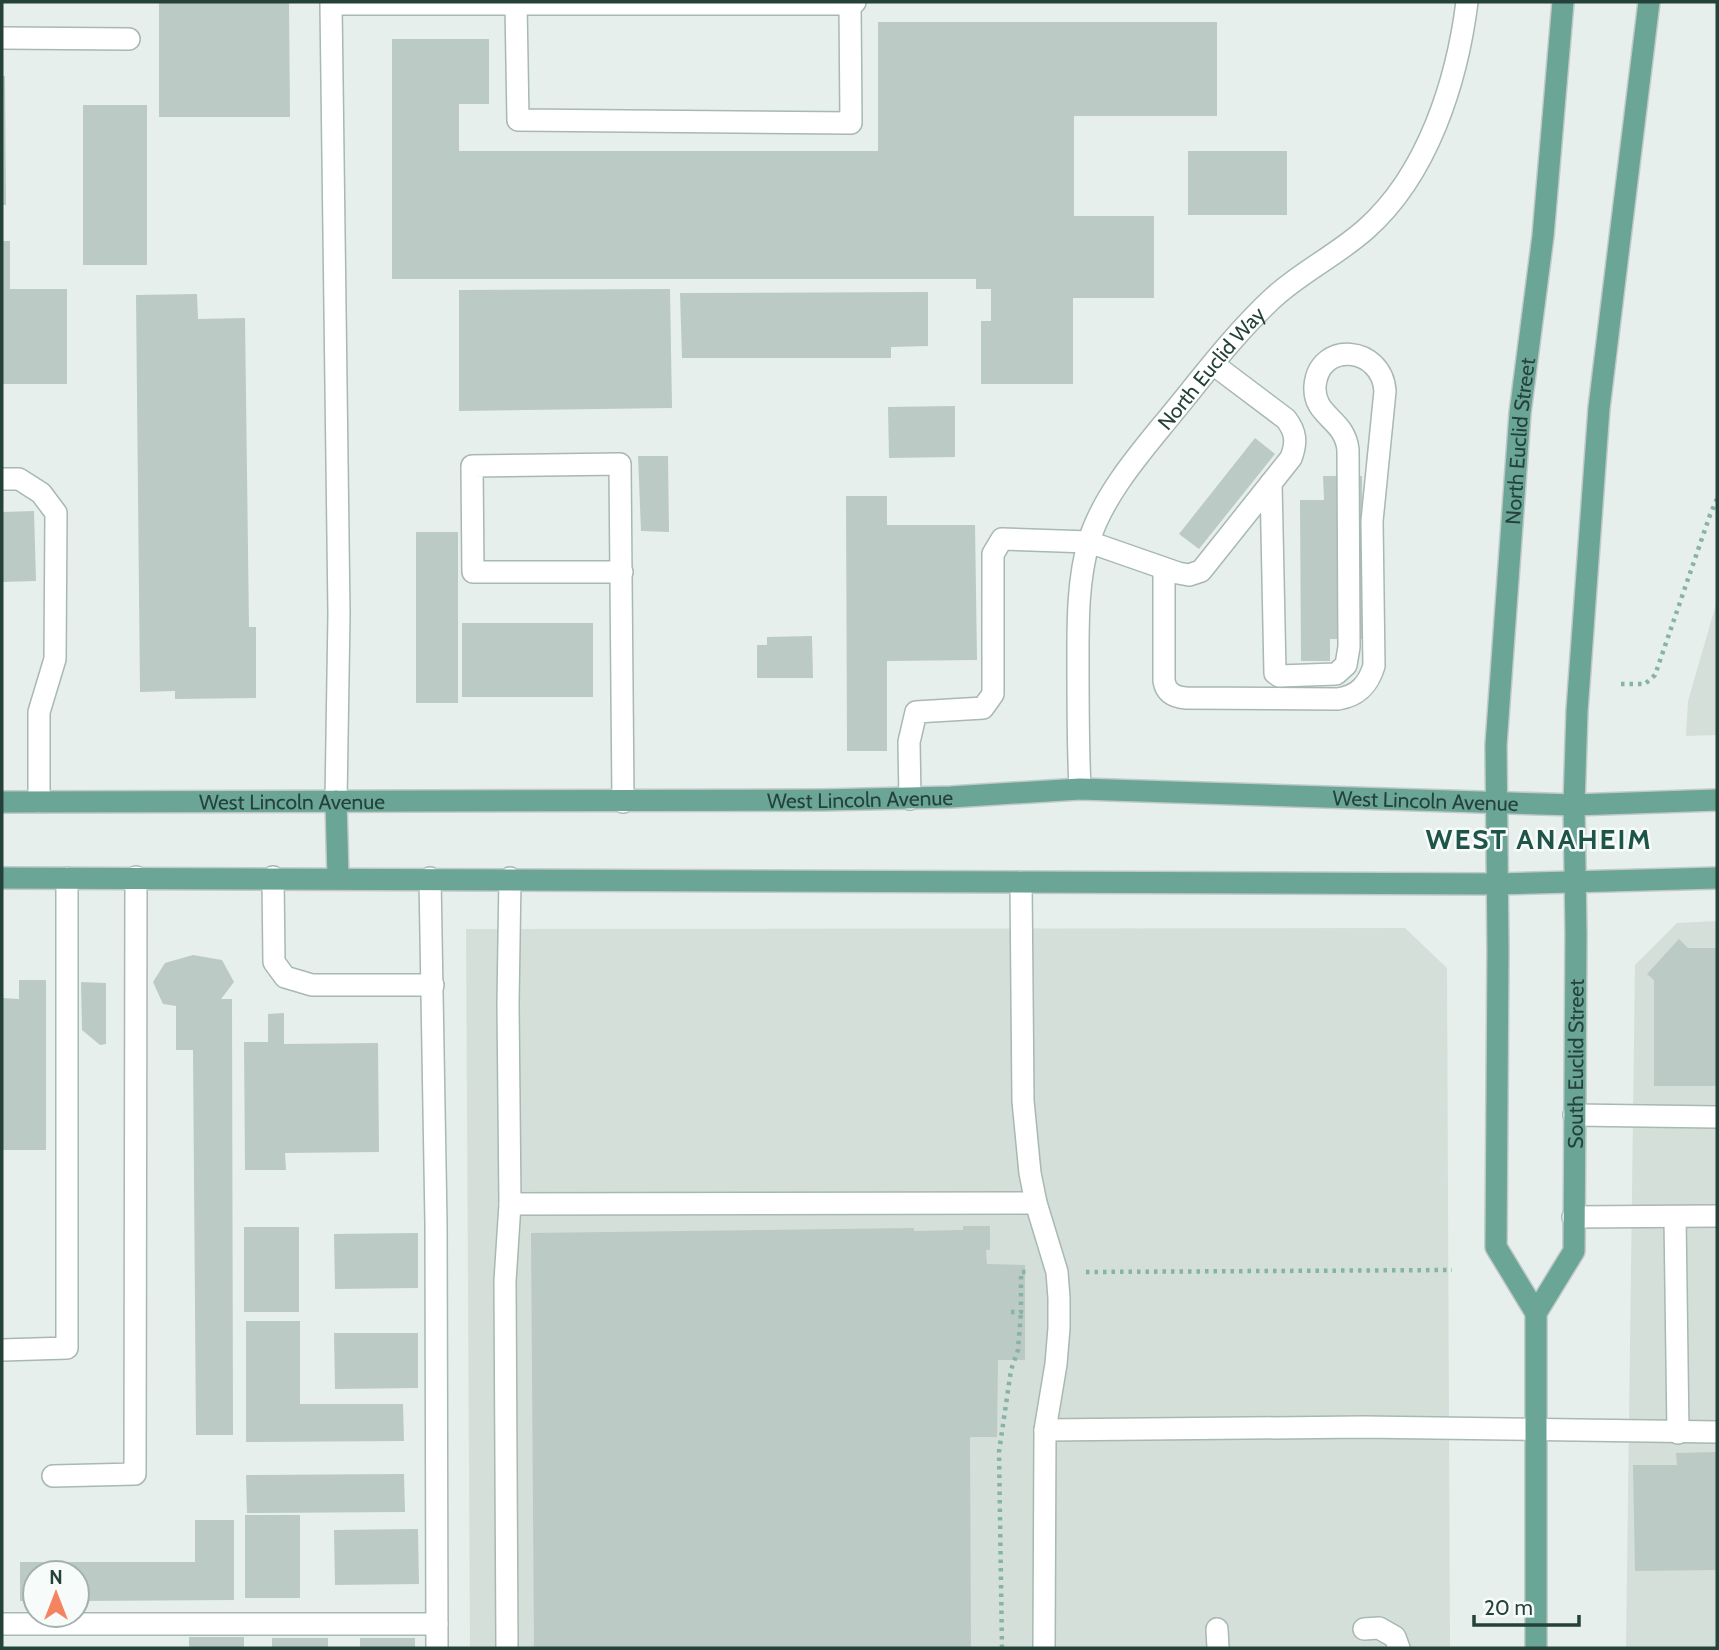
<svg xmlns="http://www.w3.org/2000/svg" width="1719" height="1650" viewBox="0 0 1719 1650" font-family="Cabin,sans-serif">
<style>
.built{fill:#d4dfda}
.building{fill:#bbcac4}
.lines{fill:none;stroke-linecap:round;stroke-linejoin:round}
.minor-casing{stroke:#a8b8b2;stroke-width:24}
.major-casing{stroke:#c2cac8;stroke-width:24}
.path{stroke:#86b3a5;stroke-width:4.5;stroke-dasharray:3.5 5;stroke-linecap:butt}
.minor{stroke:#fff;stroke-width:21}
.major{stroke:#6aa596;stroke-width:21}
.labels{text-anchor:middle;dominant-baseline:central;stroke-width:5;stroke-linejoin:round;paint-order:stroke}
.street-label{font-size:21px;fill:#24423a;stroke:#f7fbf9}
.district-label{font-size:28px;font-weight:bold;letter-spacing:2px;fill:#1f5548;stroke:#f7fbf9}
</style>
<rect width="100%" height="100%" fill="#e6efeb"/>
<g class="built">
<path d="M1717,601V735L1686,736L1688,701Z"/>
<path d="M1717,921V1648H1626L1635,965L1677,923Z"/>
<path d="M1405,928L1447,968L1450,1648H470L466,929Z"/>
</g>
<g class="building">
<path d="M159,2H289L290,117H159Z"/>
<path d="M878,22H1217V116H1074V216H1154V298H1073V384H981V321H991V289H976V279H392V39H489V104H459V151H878Z"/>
<path d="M2,76H5L6,205H2Z"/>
<rect x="83" y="105" width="64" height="160"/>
<rect x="1188" y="151" width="99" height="64"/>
<path d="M2,241H10V289H67V384H2Z"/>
<path d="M670,289L672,408L459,411V290Z"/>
<path d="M928,292V346L891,347V358H682L680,293Z"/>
<path d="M197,294L198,319L245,318L249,627H256V698L175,699V691L140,692L136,295Z"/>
<path d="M955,406V457L889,458L888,407Z"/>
<path d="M1255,438L1275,454L1199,549L1179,534Z"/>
<path d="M638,456H668L669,532L641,531Z"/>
<path d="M1323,476H1362L1364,639H1330V661H1301L1300,500H1324Z"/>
<path d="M846,496H887V525H975L977,660L887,661V751H847Z"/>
<path d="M34,511L36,581L2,582V512Z"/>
<rect x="416" y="532" width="42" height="171"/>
<rect x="462" y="623" width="131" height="74"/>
<path d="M812,636L813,678H757V645H767V637Z"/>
<path d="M1679,939L1688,948H1717V1086H1654V980L1647,974Z"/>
<path d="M193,955L222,960L234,982L221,999H232L233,1435H196L193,1050H176V1006L163,1004L153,982L165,963Z"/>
<path d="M19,980H46V1150H2V998L19,999Z"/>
<path d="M81,982L106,983V1044L100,1045L82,1030Z"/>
<path d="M284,1013V1044L378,1043L379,1152L285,1153L286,1170H245L244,1042H268V1014Z"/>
<path d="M963,1226H990V1250H986L987,1264L1025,1265V1360H998L997,1437H970L971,1648H534L531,1233L914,1228V1231L963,1230Z"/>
<rect x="244" y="1227" width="55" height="85"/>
<path d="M418,1233V1288L335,1289L334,1234Z"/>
<path d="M246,1321H300V1404H403L404,1441L246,1442Z"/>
<path d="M334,1333H418V1388L335,1389Z"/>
<path d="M1717,1452V1570L1635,1571L1633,1465H1677L1676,1453Z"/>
<path d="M404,1474L405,1512L247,1513L246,1475Z"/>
<rect x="245" y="1515" width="55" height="83"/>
<path d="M195,1520H234V1600L77,1601V1573H35V1601H20V1562H195Z"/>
<path d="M418,1529L419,1584L335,1585L334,1530Z"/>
<rect x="189" y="1637" width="55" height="11"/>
<rect x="272" y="1638" width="56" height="10"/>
<rect x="360" y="1638" width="55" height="10"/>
</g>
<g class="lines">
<g class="minor-casing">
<g id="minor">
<path d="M516,4L518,120L851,123L850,4"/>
<path d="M2,38L129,39"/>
<path d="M2,479H19L41,493L56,513L55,659L39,712V802"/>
<path d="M1164,569V681C1166,693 1175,697 1186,698L1338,699C1358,696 1368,685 1374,666L1372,521L1385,391C1382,346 1319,340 1315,386C1313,417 1345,418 1348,450L1349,647L1346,665L1336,674L1279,676L1275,673L1271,483"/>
<path d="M622,572H473L472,466L620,464L623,802"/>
<path id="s1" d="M1080,789C1078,748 1078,708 1078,667C1078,626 1077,582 1089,541C1102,499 1134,460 1162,426C1198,383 1232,336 1273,298C1301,272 1337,255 1366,229C1428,174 1457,81 1467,2"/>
<path d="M910,799L909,742L916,712L983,708L993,694V554L1002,539L1089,542L1178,573L1189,575L1201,571L1291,458C1297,442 1296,432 1286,419L1213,364"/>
<path d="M336,801L339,614L331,4H850L855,2"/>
<path d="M273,877L274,962L285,977L312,985H433"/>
<path d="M430,878L436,1223L437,1648"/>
<path d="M510,878L508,1003L510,1204L1036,1203"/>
<path d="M1021,882L1023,1101L1030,1173L1036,1203L1057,1272L1059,1298V1328L1056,1364L1045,1430L1044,1648"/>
<path d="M1574,1115L1717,1117"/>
<path d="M1573,1217L1717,1216"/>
<path d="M1675,1217L1678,1433"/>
<path d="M2,1350L67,1348V878"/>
<path d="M1045,1430L1363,1427L1717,1432"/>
<path d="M53,1476L135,1474L136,877"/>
<path d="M2,1624H437"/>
<path d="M1217,1629L1218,1648"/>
<path d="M1364,1629L1379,1628L1395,1637L1399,1648"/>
<path d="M507,1648L505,1281L510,1204"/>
</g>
</g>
<g class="major-casing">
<g id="major">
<path d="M336,801L338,877"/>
<path id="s2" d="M2,802L823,800L951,797L1080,789L1574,805L1717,800"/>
<path d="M2,878L1498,884L1717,878"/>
<path id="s3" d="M1536,1313L1496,1247L1498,950L1496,745L1520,413L1543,236L1563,2"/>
<path id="s4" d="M1536,1648V1313L1574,1251L1576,934L1574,805L1577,711L1599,408L1649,2"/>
</g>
</g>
<g class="path">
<path d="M1621,684H1645L1655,675L1710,515L1717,499"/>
<path d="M1086,1272L1452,1270"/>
<path d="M1011,1312H1021V1272H1028"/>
<path d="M1002,1648L999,1452L1011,1370L1018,1350L1021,1312"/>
</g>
<use href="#minor" class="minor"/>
<use href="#major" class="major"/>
</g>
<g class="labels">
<g class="street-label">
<text stroke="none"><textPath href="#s1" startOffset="462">North Euclid Way</textPath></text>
<text stroke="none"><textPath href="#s3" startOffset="884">North Euclid Street</textPath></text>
<text stroke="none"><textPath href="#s2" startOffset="858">West Lincoln Avenue</textPath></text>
<text stroke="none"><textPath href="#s2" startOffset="1424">West Lincoln Avenue</textPath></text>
<text stroke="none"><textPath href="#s2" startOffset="290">West Lincoln Avenue</textPath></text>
<text stroke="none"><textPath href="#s4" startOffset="595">South Euclid Street</textPath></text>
</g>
<g class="district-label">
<text x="1539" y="839">WEST ANAHEIM</text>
</g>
</g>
<rect width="1719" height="1650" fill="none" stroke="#24423a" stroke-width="7"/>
<g transform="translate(56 1594)"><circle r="33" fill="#f7fbf9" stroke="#a3b1ad" stroke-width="2"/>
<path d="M0-5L12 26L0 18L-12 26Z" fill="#f4845f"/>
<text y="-10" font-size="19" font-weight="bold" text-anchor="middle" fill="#24423a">N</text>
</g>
<path d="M1474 1615v10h105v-10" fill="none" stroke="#24423a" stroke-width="3.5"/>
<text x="1484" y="1615" font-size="21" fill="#24423a" stroke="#f7fbf9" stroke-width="5" paint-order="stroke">20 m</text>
</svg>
